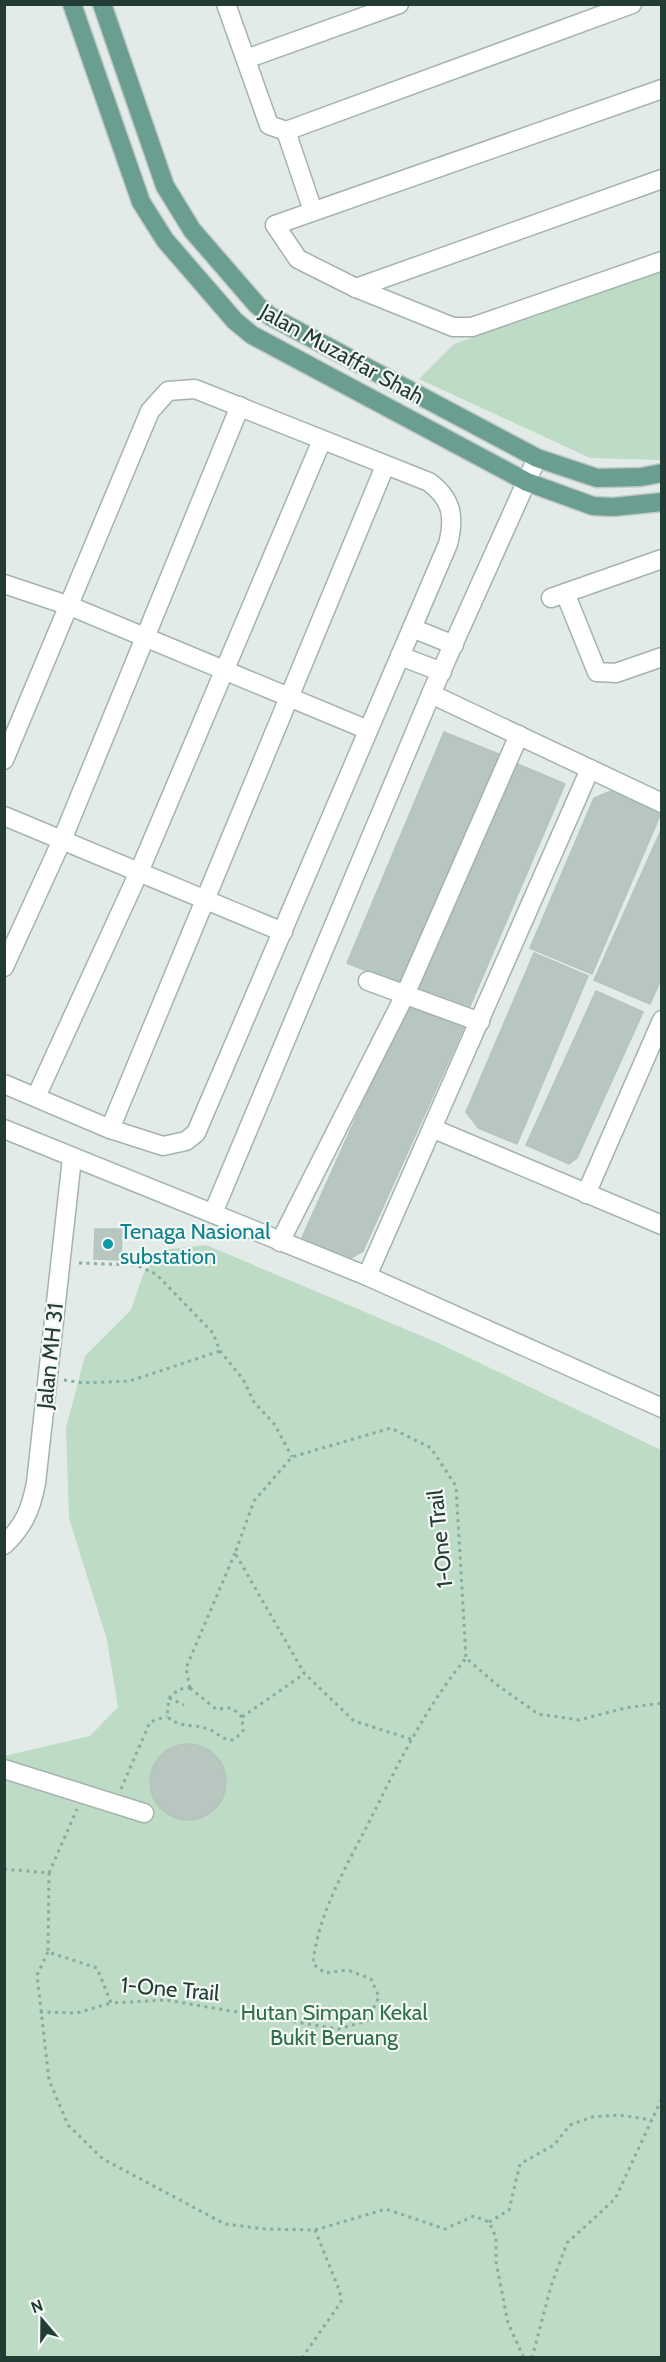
<svg xmlns="http://www.w3.org/2000/svg" width="666" height="2362" viewBox="0 0 666 2362" font-family="Cabin,sans-serif">
<style>
.green{fill:#bddbc5}
.building{fill:#b8c6c0;stroke:#b5c5be;stroke-width:1.5}
.lines{fill:none;stroke-linecap:round;stroke-linejoin:round}
.minor-casing{stroke:#a5b3ae;stroke-width:21}
.major-casing{stroke:#c1c8c6;stroke-width:21}
.path{stroke:#85ada0;stroke-width:3;stroke-dasharray:3 4.5;stroke-linecap:butt}
.minor{stroke:#fff;stroke-width:18}
.major{stroke:#6a9e91;stroke-width:18}
.culture-dot{fill:#0f9aa8;stroke:#f3f8f5;stroke-width:2}
.labels{text-anchor:middle;dominant-baseline:central;stroke-width:4.5;stroke-linejoin:round;paint-order:stroke}
.street-label{font-size:22px;fill:#233b35;stroke:#f3f8f5}
.culture-label{font-size:22px;fill:#0d838f;stroke:#f3f8f5;text-anchor:start}
.park-label{font-size:22px;fill:#307049;stroke:#f3f8f5}
</style>
<rect width="100%" height="100%" fill="#e2ebe7"/>
<g class="green">
<path d="M661,271V460L590,458L419,379L454,344Z"/>
<path d="M206,1245L436,1342L661,1450V2357H5L4,1756L90,1736L118,1707L107,1640L69,1518L66,1428L85,1356L131,1310L143,1274L162,1250Z"/>
</g>
<g class="building">
<path d="M444,732L506,757L408,988L347,963Z"/>
<path d="M513,762L565,784L468,1011L416,989Z"/>
<path d="M613,790L662,811L592,974L530,948L594,798Z"/>
<path d="M662,828V977L650,1004L594,980Z"/>
<path d="M534,953L588,976L517,1144L478,1128L466,1112Z"/>
<path d="M596,991L643,1012L577,1158L569,1164L526,1145Z"/>
<path d="M409,1000L465,1025L363,1251L345,1262L300,1242Z"/>
<path d="M95,1229H122L121,1260L94,1259Z"/>
<circle cx="188" cy="1782" r="38"/>
</g>
<g class="lines">
<g class="minor-casing">
<g id="minor">
<path d="M226,4L269,125L286,131L632,4"/>
<path d="M246,59L399,4"/>
<path d="M662,89L275,225L298,259L356,288L453,327H472L662,261"/>
<path d="M286,131L313,211"/>
<path d="M356,288L662,179"/>
<path d="M4,584L70,606L368,730"/>
<path d="M565,593L597,672L616,673L662,657"/>
<path d="M551,598L662,559"/>
<path d="M412,628L454,645"/>
<path d="M400,656L442,672"/>
<path d="M431,694L662,803"/>
<path d="M4,760L150,411L168,391L195,389L429,482C452,499 455,517 448,544L196,1133L186,1141L163,1146L110,1129L4,1084"/>
<path d="M4,816L283,932"/>
<path d="M4,967L62,840L240,406"/>
<path d="M368,981L480,1022"/>
<path d="M36,1097L139,872L322,440"/>
<path d="M4,1129L367,1276L662,1408"/>
<path d="M110,1129L385,466"/>
<path d="M434,1129L662,1225"/>
<path d="M586,1194L662,1020"/>
<path d="M213,1213L431,694L537,458"/>
<path d="M280,1242L405,995L519,735"/>
<path d="M367,1276L590,769"/>
<path d="M4,1545C24,1526 31,1509 36,1483L72,1158"/>
<path d="M4,1769L144,1813"/>
</g>
</g>
<g class="major-casing">
<g id="major">
<path d="M72,4L141,202L165,240L235,321L252,335L527,482L593,506L613,507L662,502"/>
<path d="M102,4L165,186L192,230L257,305L270,316L537,458L597,478L641,477L662,473"/>
</g>
</g>
<g class="path">
<path d="M79,1263L136,1265L156,1274L213,1333L220,1351L243,1379L254,1402L275,1425L292,1457"/>
<path d="M64,1380L83,1383L130,1381L220,1351"/>
<path d="M190,1688L216,1709L232,1708L242,1717L243,1731L234,1740C218,1739 220,1733 208,1729C192,1723 180,1729 167,1716L169,1698L179,1689Z"/>
<path d="M190,1688L186,1668L235,1553"/>
<path d="M169,1698L184,1705"/>
<path d="M242,1717L304,1674"/>
<path d="M411,1739L354,1721L304,1673L235,1553L254,1501L292,1457L391,1428L431,1448L456,1486L466,1658"/>
<path d="M121,1789L150,1722L167,1716"/>
<path d="M4,1869L49,1873L48,1952L97,1968L111,2003L166,2000L338,2029L367,2021L379,1997L371,1979L348,1970L325,1973L313,1964C317,1916 346,1867 368,1824C397,1766 425,1708 466,1658L496,1684L538,1714L579,1720L625,1708L662,1703"/>
<path d="M49,1873L77,1809"/>
<path d="M48,1952L37,1975L49,2080L68,2125L103,2159L225,2224L266,2229L315,2230L386,2209L445,2229L474,2216L489,2222L496,2237V2262L508,2323L524,2358"/>
<path d="M40,2012L77,2013L111,2003"/>
<path d="M489,2222L509,2210L520,2164L554,2145L570,2125L592,2117L619,2115L652,2120"/>
<path d="M302,2358L341,2302L340,2292L315,2230"/>
<path d="M532,2358L551,2286L567,2243L615,2199L662,2098"/>
</g>
<use href="#minor" class="minor"/>
<use href="#major" class="major"/>
</g>
<circle class="culture-dot" cx="108" cy="1244" r="6"/>
<g class="labels">
<g class="street-label">
<text transform="translate(342 354) rotate(29)">Jalan Muzaffar Shah</text>
<text transform="translate(50 1356) rotate(-84)">Jalan MH 31</text>
<text transform="translate(440 1539) rotate(-96)">1-One Trail</text>
<text transform="translate(170 1989) rotate(5)">1-One Trail</text>
</g>
<g class="culture-label">
<text x="120" y="1231">Tenaga Nasional<tspan x="120" dy="25">substation</tspan></text>
</g>
<g class="park-label">
<text x="334" y="2012">Hutan Simpan Kekal<tspan x="334" dy="25">Bukit Beruang</tspan></text>
</g>
</g>
<rect width="666" height="2362" fill="none" stroke="#233b35" stroke-width="12"/>
<g transform="translate(42 2320) rotate(340)" stroke="#f3f8f5" stroke-width="4.5" paint-order="stroke">
<path d="M0-4.5L10 22L0 15L-10 22Z" fill="#233b35"/>
<text y="-9" font-size="16" font-weight="bold" text-anchor="middle" fill="#233b35">N</text>
</g>
</svg>
